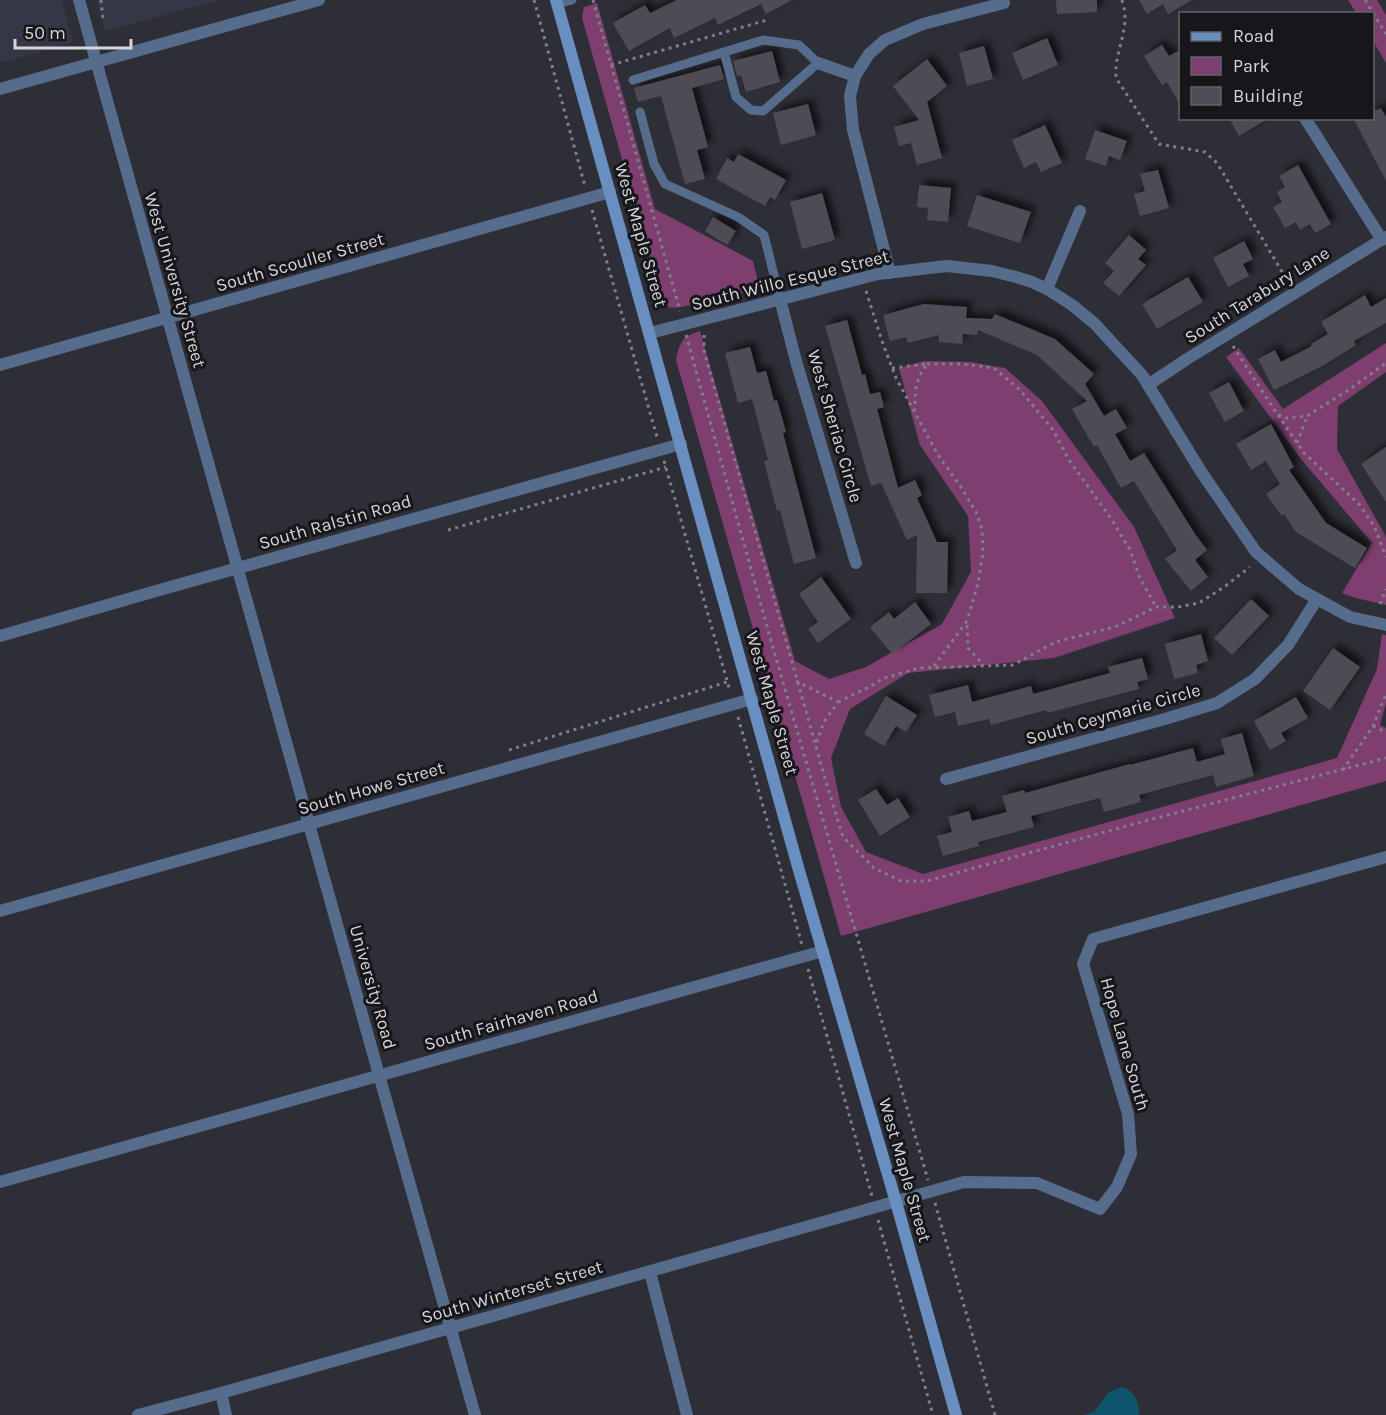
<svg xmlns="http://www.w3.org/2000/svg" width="1386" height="1415" viewBox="0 0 1386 1415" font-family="Karla,sans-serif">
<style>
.built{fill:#363746}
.green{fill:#7e3e6f}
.water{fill:#0f546d}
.building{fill:#504b54;filter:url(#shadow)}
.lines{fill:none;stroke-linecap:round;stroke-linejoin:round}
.path{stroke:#7f8087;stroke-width:3;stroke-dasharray:3 4.5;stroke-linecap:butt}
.lane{stroke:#556c8c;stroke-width:9}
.street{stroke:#556c8c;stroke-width:12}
.secondary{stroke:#698ec0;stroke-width:12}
.labels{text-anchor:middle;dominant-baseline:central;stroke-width:6;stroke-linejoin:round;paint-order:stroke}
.street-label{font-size:18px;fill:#d5d6dc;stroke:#17171b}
</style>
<defs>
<filter id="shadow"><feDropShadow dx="5.5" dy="-5.5" stdDeviation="3" flood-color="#0009"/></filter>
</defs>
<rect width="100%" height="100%" fill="#2e2e37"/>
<g class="built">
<path d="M0,0H62L73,42L0,63Z"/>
<path d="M97,0H221L105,31Z"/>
</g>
<g class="green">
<path d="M1348,0H1377L1386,15V63L1373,41L1372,14L1356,13Z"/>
<path d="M597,3L655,209L753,261L760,290L681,307L670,308L661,297L582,18L584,7Z"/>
<path d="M700,331L795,661L829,679L866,667L942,624L971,572L968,516L920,445L899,368L924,361L970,362L1005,368L1042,401L1134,527L1175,618L1054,658L908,673L850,709L831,758L841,807L866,852L923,874L1337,758L1377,669L1382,634L1386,635V703L1380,725L1386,728V781L841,936L676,360C680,342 681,337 700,331Z"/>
<path d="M1386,343V372L1338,406L1337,449L1386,537V605L1356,598L1342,593L1372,543L1301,459L1226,357L1239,348L1283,409Z"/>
</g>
<path class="water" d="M1121,1387C1135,1391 1139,1401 1139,1415H1084L1094,1412L1108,1393Z"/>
<g class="building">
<path d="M677,0H792L766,14L761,4L718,25L715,18L674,38L670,28L629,51L613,23L645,5L650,13Z"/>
<path d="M1056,0H1097V12L1057,14Z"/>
<path d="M1139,0H1192L1168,14L1163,4L1147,14Z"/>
<path d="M1047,38L1058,65L1023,80L1012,53Z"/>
<path d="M1162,45L1169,56L1180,50V105L1167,82L1162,85L1144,56Z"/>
<path d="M984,46L993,79L967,86L959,53Z"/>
<path d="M772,51L780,82L746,92L741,75L737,76L733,61Z"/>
<path d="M927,59L947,86L927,102L942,158L917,165L911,143L899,146L894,127L919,120L893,86Z"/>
<path d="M720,65L724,79L692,88L708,147L697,150L705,179L685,184L661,96L638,102L634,88Z"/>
<path d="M808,104L816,135L781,145L773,113Z"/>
<path d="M1381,108L1386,117V181L1353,118H1372V112Z"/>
<path d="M1229,118H1269L1239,136Z"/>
<path d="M1045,125L1062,163L1041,172L1036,162L1024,168L1012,140Z"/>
<path d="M1095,130L1127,141L1120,160L1109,156L1106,166L1085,159Z"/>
<path d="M738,154L786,180L775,200L770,197L765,206L716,179L727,158L734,162Z"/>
<path d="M1298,165L1331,224L1315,233L1310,224L1300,230L1296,222L1285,228L1273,207L1282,202L1277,192L1285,187L1279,176Z"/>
<path d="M1158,170L1169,208L1140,216L1134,194L1145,191L1140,174Z"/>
<path d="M919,185L951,188L948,222L927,220L928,208L917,207Z"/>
<path d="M822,193L835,240L802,249L790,202Z"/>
<path d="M977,195L1031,212L1020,243L967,226Z"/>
<path d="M713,217L736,231L727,245L705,231Z"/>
<path d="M1129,235L1146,250L1138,259L1146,265L1119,296L1103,283L1114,271L1105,263Z"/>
<path d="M1244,241L1253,259L1243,264L1249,276L1228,287L1213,258Z"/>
<path d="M1188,277L1203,302L1157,329L1142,304Z"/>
<path d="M1365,295L1371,307L1386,298V323L1354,341L1356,345L1324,365L1274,390L1258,359L1275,350L1281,362L1312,346L1311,344L1328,334L1321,322Z"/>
<path d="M924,304L967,307L966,318L992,319L995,314L1055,339L1094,374L1085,384L1104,416L1116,409L1127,428L1115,434L1130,461L1144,453L1195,534L1207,550L1195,560L1208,577L1191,591L1165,559L1177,550L1134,481L1121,488L1097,445L1094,447L1072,409L1087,401L1037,355L978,330L977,335L963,334L962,344L939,342V335L908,343L906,337L890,341L883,315Z"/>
<path d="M847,320L862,375L865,374L870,394L880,392L884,407L877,409L898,488L915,480L922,495L917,498L937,542H948L947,593H916L917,535L907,540L881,483L871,486L825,326Z"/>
<path d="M750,347L757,373L766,371L774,401L777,400L786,432L783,433L816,558L794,564L780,510L777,511L764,461L768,460L752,399L738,403L725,353Z"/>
<path d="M1229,382L1244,411L1225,422L1209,393Z"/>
<path d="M1271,424L1294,467L1289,470L1326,523L1367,548L1355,568L1296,532L1284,514L1282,516L1266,494L1280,484L1266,461L1251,470L1236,444Z"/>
<path d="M1386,447V502L1361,464Z"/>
<path d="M821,577L851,619L818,643L808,629L818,622L799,594Z"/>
<path d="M1251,599L1269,616L1232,655L1214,638Z"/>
<path d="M915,602L931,624L892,654L870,627L889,612L894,619Z"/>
<path d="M1201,634L1208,661L1196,665L1198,673L1174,679L1165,644Z"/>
<path d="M1333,648L1360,667L1330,710L1303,691Z"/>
<path d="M1142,658L1148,679L1137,682L1139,689L1047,713L1046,710L991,725L989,719L958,726L955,712L935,717L929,695L968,685L972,702L1031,686L1033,694L1110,673L1108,667Z"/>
<path d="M886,696L917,715L906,732L896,726L884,746L864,734Z"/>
<path d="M1296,697L1308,718L1281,733L1286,741L1270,750L1254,721Z"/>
<path d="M1242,733L1254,776L1216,787L1213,775L1139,795L1141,802L1104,812L1100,798L1031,816L1034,827L978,842L979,846L943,856L937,836L952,832L948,817L969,811L972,821L1007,812L1002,796L1024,790L1025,793L1130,764V765L1193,748L1197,762L1225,754L1221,739Z"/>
<path d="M876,789L887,805L898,798L910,817L880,836L858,800Z"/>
</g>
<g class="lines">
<g class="path">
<path d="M101,0L103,19"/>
<path d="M534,0L585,186"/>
<path d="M593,0L680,311"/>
<path d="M1122,0C1123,5 1125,10 1125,15C1126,36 1114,56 1116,78L1159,144L1205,152L1217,163L1287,280"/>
<path d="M1365,0L1386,34"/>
<path d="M611,65L767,20"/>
<path d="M592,210L657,437"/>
<path d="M866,291L883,344L896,378L938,455L961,487L976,512L982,529L983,553L978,583L967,621"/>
<path d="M686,335L771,641L928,1180"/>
<path d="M704,335V351L826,782L843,837L874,868L901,881H927L1145,821L1386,758"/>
<path d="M1233,346L1277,414L1286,418L1307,416L1350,389L1386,363"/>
<path d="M927,364H963L994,368L1020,390L1053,430L1069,460L1112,520L1130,550L1140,578L1156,607"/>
<path d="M892,368L927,364C915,381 915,390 915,410"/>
<path d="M1278,415L1304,453L1360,505L1375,528L1386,557"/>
<path d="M1297,443L1307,417"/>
<path d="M664,461L730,691"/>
<path d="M448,530L666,467"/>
<path d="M1380,604L1386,589"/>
<path d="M934,666L967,621L968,648L984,665"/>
<path d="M796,681L838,702L824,722L816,744"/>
<path d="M838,702L869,687L884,678L919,668L1013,665L1055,642L1115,627L1156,607H1178L1199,603L1224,587L1250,567"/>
<path d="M738,717L802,945"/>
<path d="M1373,726L1386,732"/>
<path d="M509,750L727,682"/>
<path d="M1343,770L1373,726L1386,694"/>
<path d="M808,969L872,1196"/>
<path d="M935,1203L995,1415"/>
<path d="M878,1220L933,1415"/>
</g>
<g class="lane">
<path d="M557,4L572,0"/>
<path d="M633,80L763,40L799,45L818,63L763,111L751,110L736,97L724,52"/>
<path d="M640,112L654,164L665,184L738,217L764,235L780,299"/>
</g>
<g class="street">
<path d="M79,0L379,1075L475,1415"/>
<path d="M818,63L855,76"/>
<path d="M0,89L319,0"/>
<path d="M1305,118L1382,240"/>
<path d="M890,273L853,130L850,96L855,76L869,54L885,40L923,24L1004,3"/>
<path d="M1047,289L1080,211"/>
<path d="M780,299L796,361L856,563"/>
<path d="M650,333L878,274L947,266L992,271L1016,277L1032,282L1047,289L1072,305L1094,323L1142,375L1200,470L1256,552L1299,589L1350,617L1386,625"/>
<path d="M0,365L610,192"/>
<path d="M1148,385L1187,359L1386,237"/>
<path d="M0,636L163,589L681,444"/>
<path d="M946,779L1165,719L1217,703L1255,679L1288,645L1317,599"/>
<path d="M0,911L752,699"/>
<path d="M0,1182L823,951"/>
<path d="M650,1272L687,1415"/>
<path d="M221,1393L226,1415"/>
<path d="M138,1415L221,1393L964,1182L1037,1183L1100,1209L1117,1187L1131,1154L1128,1114L1083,964L1093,939L1386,857"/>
</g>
<path class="secondary" d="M556,0L798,867L896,1202L956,1415"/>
</g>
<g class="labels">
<g class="street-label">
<text transform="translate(641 235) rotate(74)">West Maple Street</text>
<text transform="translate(300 262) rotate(-16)">South Scouller Street</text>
<text transform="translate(175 280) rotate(74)">West University Street</text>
<text transform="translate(790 280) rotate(-14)">South Willo Esque Street</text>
<text transform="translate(1257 295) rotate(-32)">South Tarabury Lane</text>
<text transform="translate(835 426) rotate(74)">West Sheriac Circle</text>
<text transform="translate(335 522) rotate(-16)">South Ralstin Road</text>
<text transform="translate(772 703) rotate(74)">West Maple Street</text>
<text transform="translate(1113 714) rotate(-16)">South Ceymarie Circle</text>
<text transform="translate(371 788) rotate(-16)">South Howe Street</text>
<text transform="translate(373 987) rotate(74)">University Road</text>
<text transform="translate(511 1020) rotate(-16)">South Fairhaven Road</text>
<text transform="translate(1125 1044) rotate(74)">Hope Lane South</text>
<text transform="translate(905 1170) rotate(74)">West Maple Street</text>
<text transform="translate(512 1292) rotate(-16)">South Winterset Street</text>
</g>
</g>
<rect x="1179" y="12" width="195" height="108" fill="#17171b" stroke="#636368" stroke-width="1.5"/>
<rect x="1191" y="32" width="30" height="9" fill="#698ec0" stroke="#636368" stroke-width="1.5"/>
<text x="1233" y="42" font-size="18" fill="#d5d6dc">Road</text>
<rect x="1191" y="57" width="30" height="18" fill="#7e3e6f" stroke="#636368" stroke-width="1.5"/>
<text x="1233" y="72" font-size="18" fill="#d5d6dc">Park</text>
<rect x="1191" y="87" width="30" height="18" fill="#504b54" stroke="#636368" stroke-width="1.5"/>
<text x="1233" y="102" font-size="18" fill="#d5d6dc">Building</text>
<path d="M15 39v9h116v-9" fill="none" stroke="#d5d6dc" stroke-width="3"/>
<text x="24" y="39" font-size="18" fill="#d5d6dc" stroke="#17171b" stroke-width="4.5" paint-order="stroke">50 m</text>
</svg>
